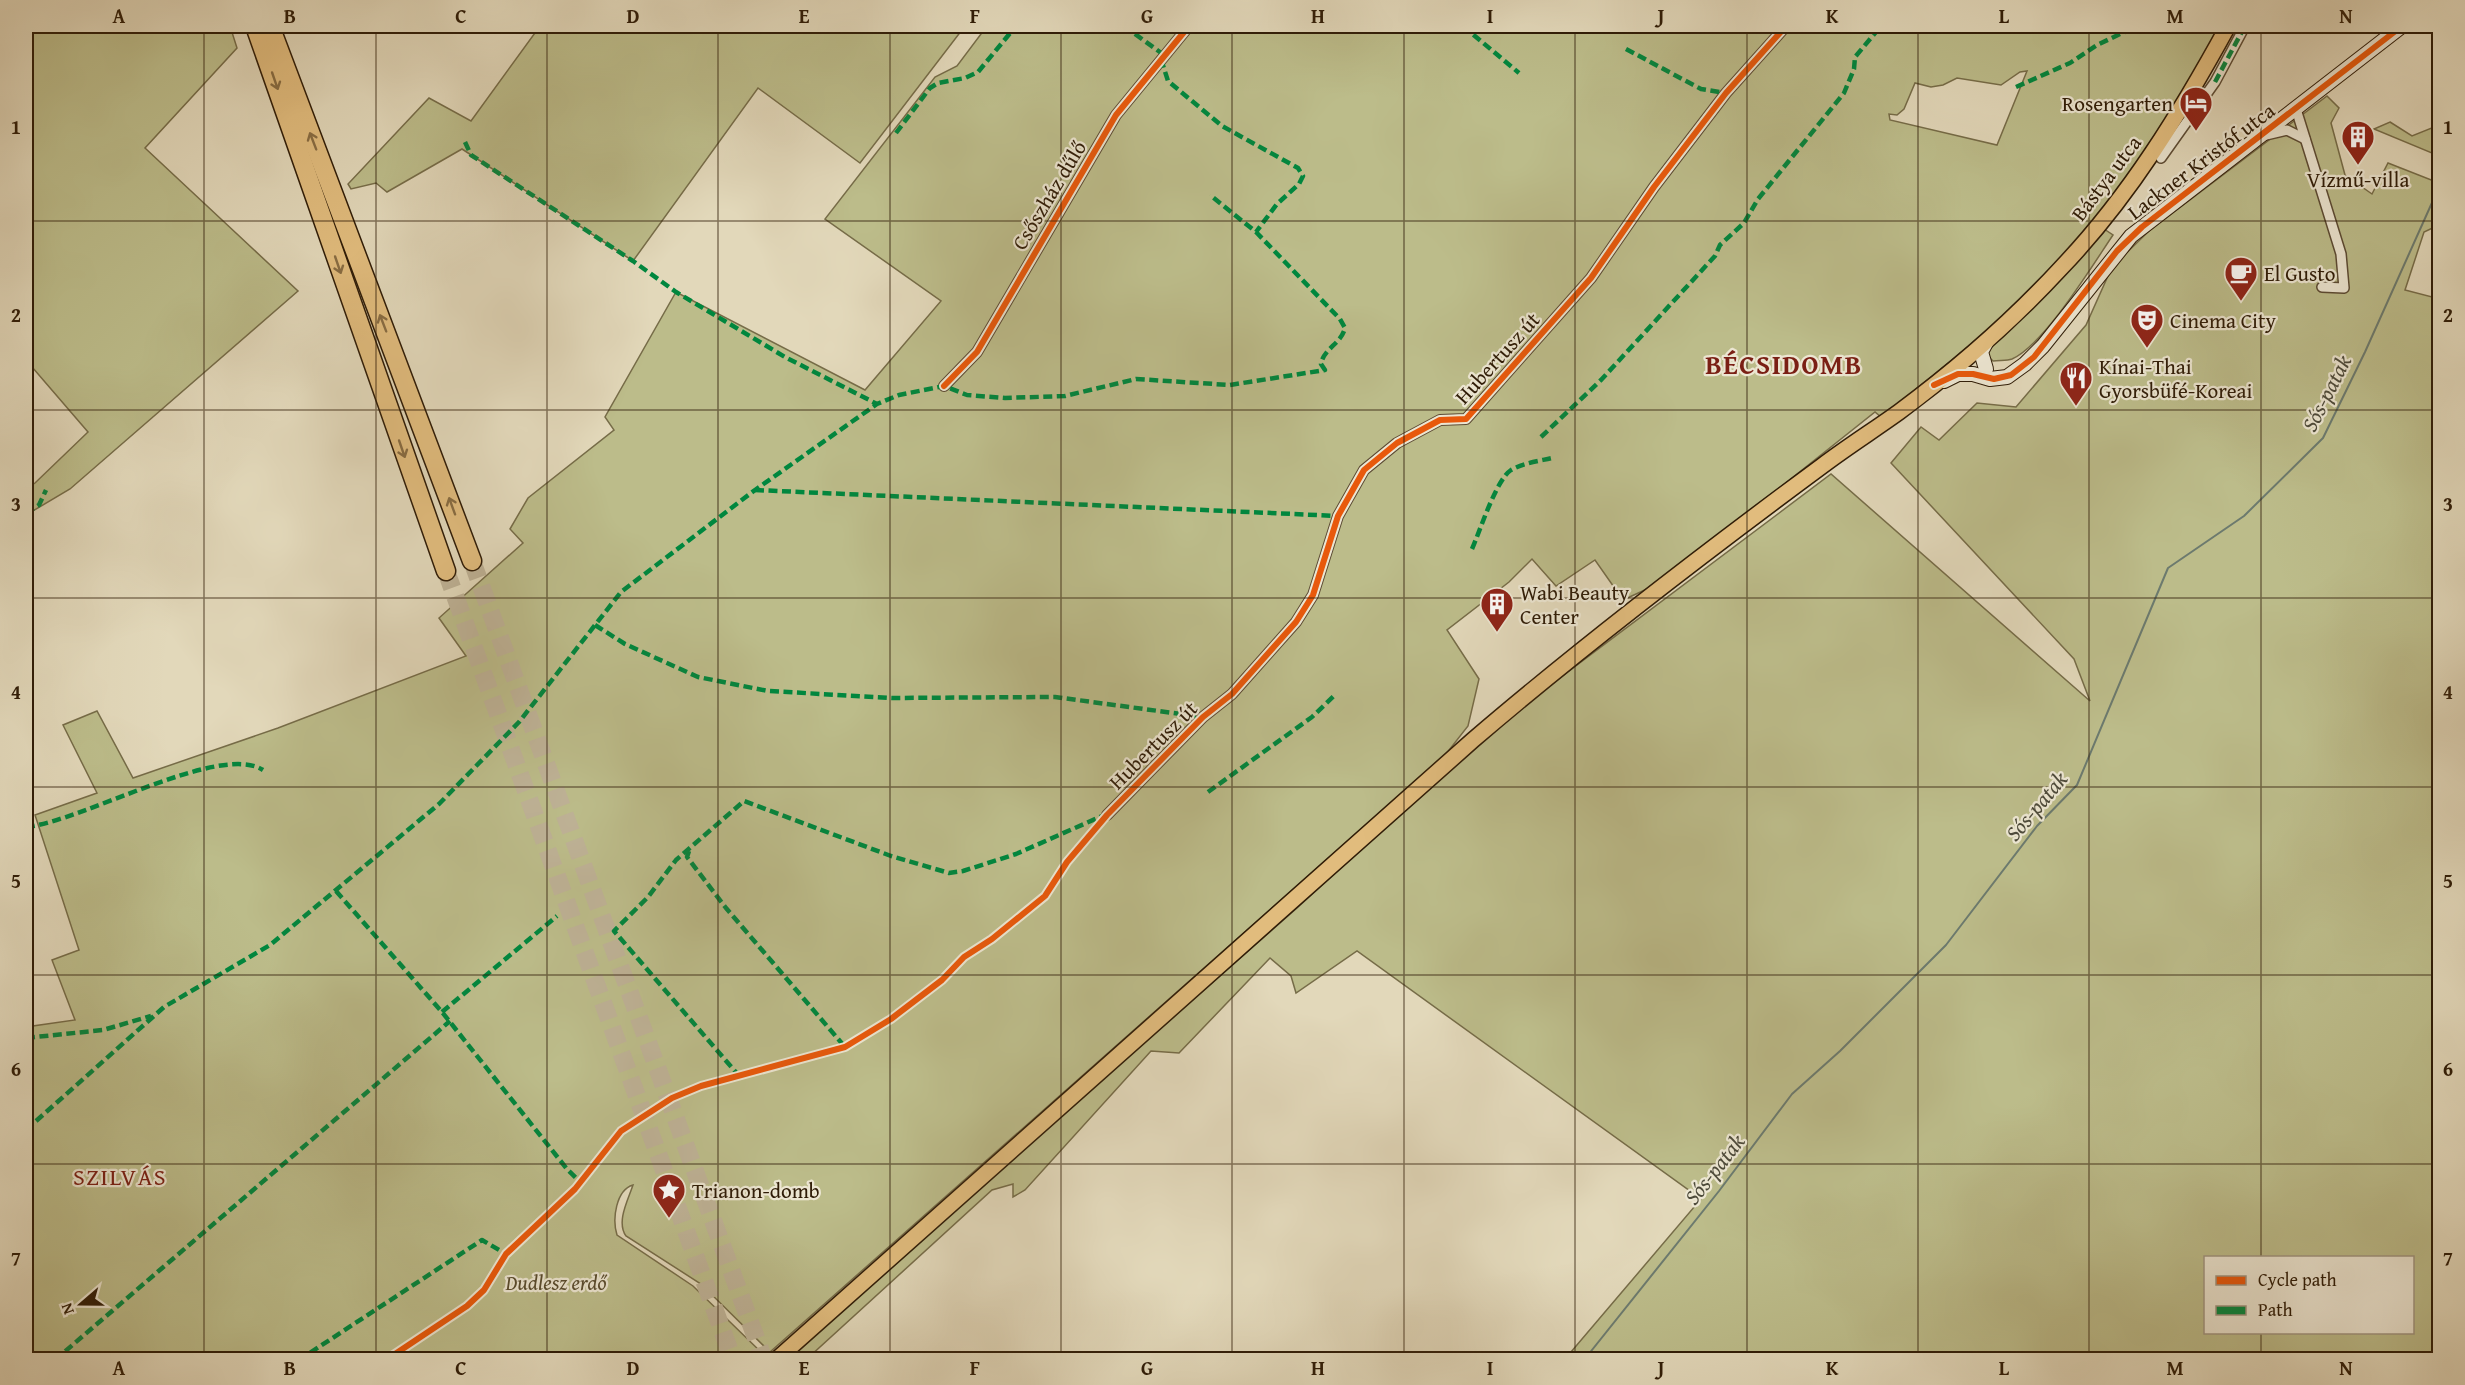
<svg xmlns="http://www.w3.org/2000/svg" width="2465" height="1385" viewBox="0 0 2465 1385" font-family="'Gentium Book Plus',serif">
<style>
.green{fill:#bcbc8a;stroke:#766c48;stroke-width:1.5;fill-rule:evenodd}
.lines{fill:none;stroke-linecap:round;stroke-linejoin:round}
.stream{stroke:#6c7a6e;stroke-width:2}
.highway-tunnel{stroke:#beb296;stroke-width:18;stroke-dasharray:18 9;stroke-linecap:butt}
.street-casing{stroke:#5c4b34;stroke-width:12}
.secondary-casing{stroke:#2f1c07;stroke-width:16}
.primary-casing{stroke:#2f1c07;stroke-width:18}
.highway-casing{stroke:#2f1c07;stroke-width:21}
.street{stroke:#ece6d2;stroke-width:9}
.secondary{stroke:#ece6d2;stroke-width:14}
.primary{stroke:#e1bc7d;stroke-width:15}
.highway{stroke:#e1bc7d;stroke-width:18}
.quiet{stroke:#00873e;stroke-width:4.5;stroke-dasharray:9 4.5;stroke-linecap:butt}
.cycleway-casing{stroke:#ece6d2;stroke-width:10}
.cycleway{stroke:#e8590c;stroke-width:6}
.oneway{stroke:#886c42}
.grid{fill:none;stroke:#2f1c07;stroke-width:1.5;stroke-opacity:0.55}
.labels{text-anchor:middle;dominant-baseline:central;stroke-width:4.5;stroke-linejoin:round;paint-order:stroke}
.poi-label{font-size:21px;fill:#2f1c07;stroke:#ece6d2;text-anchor:start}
.street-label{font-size:21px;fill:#2f1c07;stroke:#ece6d2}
.park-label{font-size:21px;font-style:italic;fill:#594c2e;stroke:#ece6d2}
.water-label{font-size:22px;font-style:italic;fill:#4e4b3b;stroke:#ece6d2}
.quarter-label{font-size:24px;letter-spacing:1.5px;fill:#7a1f14;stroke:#ece6d2}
.district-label{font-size:27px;font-weight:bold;letter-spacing:1.5px;fill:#7a1f14;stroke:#ece6d2}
.neatline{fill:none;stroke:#2f1c07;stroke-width:2}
.grid-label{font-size:20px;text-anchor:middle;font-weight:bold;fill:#2f1c07}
</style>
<rect width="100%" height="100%" fill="#e2d8ba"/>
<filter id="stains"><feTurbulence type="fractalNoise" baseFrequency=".00333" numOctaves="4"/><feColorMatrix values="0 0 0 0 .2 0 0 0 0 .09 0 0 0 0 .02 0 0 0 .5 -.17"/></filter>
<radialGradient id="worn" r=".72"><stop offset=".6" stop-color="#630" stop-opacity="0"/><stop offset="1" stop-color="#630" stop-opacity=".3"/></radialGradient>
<g class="green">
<path d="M26,26H230L237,48L145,148L298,291L70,489L26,515V489L35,483L88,432L26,360Z"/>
<path d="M540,26H965L860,163L758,88L633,261L462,149L387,192L376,183L351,189L348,184L429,98L471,121Z"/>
<path d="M987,26H2222C2183,97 2140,168 2087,231C2027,302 1953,360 1881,417L1875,412L1660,583L1623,600L1595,560L1556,586L1532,559L1509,582L1447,630L1479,679L1468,726L1446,754L770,1352L701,1284L626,1236C616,1222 628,1200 633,1185C616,1190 612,1219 617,1235L693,1286L765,1356L761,1359H26V1027L75,1020L52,960L79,950L35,815L97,793L63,725L97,711L133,778L278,728L466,656L439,618L523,543L510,529L528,498L614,430L605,417L676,292L865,390L941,301L825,219L935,77L957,66ZM2027,71L1997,145L1890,120L1889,114L1897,115L1904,109L1915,83L1931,87L1943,85L1957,78L2001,85L2020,72Z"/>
<path d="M2327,96L2339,108L2331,123L2345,175L2372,194L2388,163L2439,183V225L2424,232L2405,290L2440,299L2439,1359H1565L1701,1199L1357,951L1296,993L1291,976L1270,958L1179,1053L1151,1051L1025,1190L1013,1197V1184L992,1190L809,1357H787L1297,908L1497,725L1831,474L2090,701L2074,659L1891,463L1921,427L1939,440L1977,403L2016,407L2086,325L2112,267L2149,231ZM2206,1258H2412V1332H2206Z"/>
<path d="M2390,122L2412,136L2439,125V156L2374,129Z"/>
<path d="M2101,227L2113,235C2092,266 2044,345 2012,359C2007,361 1999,360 1993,361L1987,355L1992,345L2064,276Z"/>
</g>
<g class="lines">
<path class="stream" d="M1584,1360L1719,1191L1792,1094L1840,1051L1946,945L2037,826L2077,785L2168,568L2244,516L2323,438L2365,352L2435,196L2440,192"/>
<g class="highway-tunnel">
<path d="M472,561L764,1360"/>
<path d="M446,571L733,1360"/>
</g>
<g class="street-casing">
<g id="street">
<path d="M2296,109L2341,254L2344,288L2322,287"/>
<path d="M2266,135L2287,130L2305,139"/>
<path d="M2161,158L2215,82L2245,26"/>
<path d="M944,386L977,352L1116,115L1189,26"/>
<path d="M1107,815L1203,717L1232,694L1296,622L1313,595L1338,516L1364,470L1397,443L1440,420L1466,419L1591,278L1654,187L1726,93L1786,26"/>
</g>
</g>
<g class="secondary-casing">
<g id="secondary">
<path d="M1986,369L1981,352L1987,341"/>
<path d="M1944,381L1958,374H1973L1990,379L2007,377L2025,364L2043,346L2131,236L2402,26"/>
</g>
</g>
<g class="primary-casing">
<path id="primary" d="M776,1360L1473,740C1585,644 1703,554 1822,466C1847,447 1874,430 1899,412C1957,369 2013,320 2061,268C2129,197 2181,112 2228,26"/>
</g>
<g class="highway-casing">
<g id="highway">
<path d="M255,26L446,571"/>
<path d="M270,26L472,561"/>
</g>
</g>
<use href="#street" class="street"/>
<use href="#secondary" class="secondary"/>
<use href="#primary" class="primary"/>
<use href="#highway" class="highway"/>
<g class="quiet">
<path d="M1124,26L1164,55"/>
<path d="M1463,26L1519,73"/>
<path d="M1626,49L1701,89L1726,93"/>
<path d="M1161,59L1168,81L1222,126L1298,168L1303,176L1299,184L1277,204L1256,232"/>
<path d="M2215,82L2245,26"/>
<path d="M2016,87L2070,63L2097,45L2137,26"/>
<path d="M896,133L930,88L938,83L965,78L978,72L1016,26"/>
<path d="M465,142L471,155L633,261L676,292L785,357L877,404"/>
<path d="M1541,437L1601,380L1715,256L1720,245L1744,223L1758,199L1844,93L1854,69L1855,57L1881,26"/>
<path d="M755,490L1338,516"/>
<path d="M26,513L39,505L46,490"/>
<path d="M1472,549C1480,531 1496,480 1511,470C1523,463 1539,461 1552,458"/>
<path d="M595,625L625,644L698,677L768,691L893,698L1055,697L1203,717"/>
<path d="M1208,792L1312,717L1336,694"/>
<path d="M26,827C81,822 220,742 263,770"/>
<path d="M689,851L687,857L726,908L845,1047"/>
<path d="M336,891L442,1012L567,1169L579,1181"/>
<path d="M442,1012L557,916"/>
<path d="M26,1038L103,1030L151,1016"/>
<path d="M740,1077L614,931L648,897L676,860L744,801L891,856L949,873L963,871L1016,854L1102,816"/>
<path d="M26,1130L164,1007L270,945L439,804L519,722L621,592L755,490L877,404L899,395L944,386L967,395L1005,398L1065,396L1136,379L1230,385L1325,370L1321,364C1324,348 1341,344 1345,328L1340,319L1256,232L1210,195"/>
<path d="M55,1360L450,1021"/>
<path d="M299,1360L482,1240L506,1254L510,1250"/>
</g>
<g class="cycleway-casing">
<g id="cycleway">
<path d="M1934,385L1958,374H1973L1994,379L2011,375L2034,357L2117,251L2142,227L2402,26"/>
<path d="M944,386L977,352L1116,115L1189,26"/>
<path d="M386,1360L467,1306L484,1290L506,1254L575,1189L621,1131L672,1098L701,1086L845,1047L891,1019L942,980L964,957L992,939L1045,896L1067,862L1107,815L1203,717L1232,694L1296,622L1313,595L1338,516L1364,470L1397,443L1440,420L1466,419L1591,278L1654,187L1726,93L1786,26"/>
</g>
</g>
<use href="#cycleway" class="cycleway"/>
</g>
<defs><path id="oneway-shaft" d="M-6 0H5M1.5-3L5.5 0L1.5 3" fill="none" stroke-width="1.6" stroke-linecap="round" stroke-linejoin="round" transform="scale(1.5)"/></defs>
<g class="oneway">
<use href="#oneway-shaft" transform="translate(275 81) rotate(71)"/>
<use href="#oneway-shaft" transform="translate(313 141) rotate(-111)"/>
<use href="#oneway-shaft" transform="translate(338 265) rotate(71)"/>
<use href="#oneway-shaft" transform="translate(383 323) rotate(-111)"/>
<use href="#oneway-shaft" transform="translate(402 449) rotate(71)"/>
<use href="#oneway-shaft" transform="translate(452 506) rotate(-110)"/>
</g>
<path class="grid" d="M204,26V1360M376,26V1360M547,26V1360M718,26V1360M890,26V1360M1061,26V1360M1232,26V1360M1404,26V1360M1575,26V1360M1747,26V1360M1918,26V1360M2089,26V1360M2261,26V1258M26,221H2440M26,410H2440M26,598H2440M26,787H2440M26,975H2440M26,1164H2440M2261,1332V1360"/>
<defs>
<g id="hotel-pin" transform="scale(1.725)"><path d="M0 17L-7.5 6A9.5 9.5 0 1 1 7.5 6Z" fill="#8f2418" stroke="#ece6d2"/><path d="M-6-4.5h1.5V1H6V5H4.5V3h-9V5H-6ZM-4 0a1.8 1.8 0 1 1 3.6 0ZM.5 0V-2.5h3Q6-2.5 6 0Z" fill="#fff"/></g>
<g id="building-pin" transform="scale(1.725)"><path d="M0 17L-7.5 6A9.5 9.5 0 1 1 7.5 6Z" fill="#8f2418" stroke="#ece6d2"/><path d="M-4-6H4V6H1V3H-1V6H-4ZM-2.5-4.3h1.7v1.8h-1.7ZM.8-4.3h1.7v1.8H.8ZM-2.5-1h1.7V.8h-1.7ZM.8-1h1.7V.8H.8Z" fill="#fff"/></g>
<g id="cafe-pin" transform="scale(1.725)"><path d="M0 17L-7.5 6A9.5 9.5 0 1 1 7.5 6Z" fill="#8f2418" stroke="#ece6d2"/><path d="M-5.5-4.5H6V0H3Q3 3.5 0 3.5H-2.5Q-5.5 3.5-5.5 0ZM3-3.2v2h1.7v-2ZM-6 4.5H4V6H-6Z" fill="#fff"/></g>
<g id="theatre-pin" transform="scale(1.725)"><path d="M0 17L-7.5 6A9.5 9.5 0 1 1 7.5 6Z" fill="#8f2418" stroke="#ece6d2"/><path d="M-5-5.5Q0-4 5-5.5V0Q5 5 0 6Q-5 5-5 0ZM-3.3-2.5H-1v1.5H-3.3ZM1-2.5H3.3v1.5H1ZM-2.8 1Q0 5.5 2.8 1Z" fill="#fff"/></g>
<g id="restaurant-pin" transform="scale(1.725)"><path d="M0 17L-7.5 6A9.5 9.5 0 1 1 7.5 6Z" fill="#8f2418" stroke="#ece6d2"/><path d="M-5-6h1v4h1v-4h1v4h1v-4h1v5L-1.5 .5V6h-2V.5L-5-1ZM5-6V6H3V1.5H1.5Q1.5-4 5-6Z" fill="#fff"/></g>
<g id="sight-pin" transform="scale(1.725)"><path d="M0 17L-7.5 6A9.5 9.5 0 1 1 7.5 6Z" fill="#8f2418" stroke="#ece6d2"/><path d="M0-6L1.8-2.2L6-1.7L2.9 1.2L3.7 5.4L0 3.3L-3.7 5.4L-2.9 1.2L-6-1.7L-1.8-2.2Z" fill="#fff"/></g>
</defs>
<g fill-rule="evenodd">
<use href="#hotel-pin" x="2196" y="103"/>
<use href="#building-pin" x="2358" y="137"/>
<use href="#cafe-pin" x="2241" y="273"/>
<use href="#theatre-pin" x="2147" y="320"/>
<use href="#restaurant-pin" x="2076" y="378"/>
<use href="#building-pin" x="1497" y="604"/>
<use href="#sight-pin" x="669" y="1190"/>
</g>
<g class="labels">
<g class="poi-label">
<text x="2173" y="103" text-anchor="end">Rosengarten</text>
<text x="2358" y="179" text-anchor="middle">Vízmű-villa</text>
<text x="2264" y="273">El Gusto</text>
<text x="2170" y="320">Cinema City</text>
<text x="2099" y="366">Kínai-Thai<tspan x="2099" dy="24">Gyorsbüfé-Koreai</tspan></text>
<text x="1520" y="592">Wabi Beauty<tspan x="1520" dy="24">Center</tspan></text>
<text x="692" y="1190">Trianon-domb</text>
</g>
<g class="street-label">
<text transform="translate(2201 161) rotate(-37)">Lackner Kristóf utca</text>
<text transform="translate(2106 178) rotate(-53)">Bástya utca</text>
<text transform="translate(1049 195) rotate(-59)">Csőszház dűlő</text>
<text transform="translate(1497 358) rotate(-48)">Hubertusz út</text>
<text transform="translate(1153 745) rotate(-45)">Hubertusz út</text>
</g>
<g class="park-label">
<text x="556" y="1282">Dudlesz erdő</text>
</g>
<g class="water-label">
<text transform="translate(2326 393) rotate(-63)">Sós-patak</text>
<text transform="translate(2036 806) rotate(-50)">Sós-patak</text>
<text transform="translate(1714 1169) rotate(-52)">Sós-patak</text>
</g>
<g class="quarter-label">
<text x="120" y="1176">SZILVÁS</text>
</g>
<g class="district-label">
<text x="1784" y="364">BÉCSIDOMB</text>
</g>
</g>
<rect width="2465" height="1385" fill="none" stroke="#e2d8ba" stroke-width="66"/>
<rect x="2204" y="1256" width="210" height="78" fill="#ece6d2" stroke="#a09581" stroke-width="1.5"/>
<rect x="2216" y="1276" width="30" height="9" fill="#e8590c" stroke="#a09581" stroke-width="1.5"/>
<text x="2258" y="1286" font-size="18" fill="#2f1c07">Cycle path</text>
<rect x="2216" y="1306" width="30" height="9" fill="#00873e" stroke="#a09581" stroke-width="1.5"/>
<text x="2258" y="1316" font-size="18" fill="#2f1c07">Path</text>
<g transform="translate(81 1304) rotate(250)" stroke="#ece6d2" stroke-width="4.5" paint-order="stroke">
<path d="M0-4.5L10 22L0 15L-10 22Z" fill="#2f1c07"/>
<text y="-9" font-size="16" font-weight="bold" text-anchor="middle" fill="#2f1c07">N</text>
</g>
<rect x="33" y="33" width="2399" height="1319" class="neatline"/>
<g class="grid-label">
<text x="119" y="23">A</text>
<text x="290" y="23">B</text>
<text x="461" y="23">C</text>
<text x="633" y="23">D</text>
<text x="804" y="23">E</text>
<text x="975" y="23">F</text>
<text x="1147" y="23">G</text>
<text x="1318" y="23">H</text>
<text x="1490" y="23">I</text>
<text x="1661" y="23">J</text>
<text x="1832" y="23">K</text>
<text x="2004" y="23">L</text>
<text x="2175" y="23">M</text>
<text x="2346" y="23">N</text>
<text x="16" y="134">1</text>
<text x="2448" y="134">1</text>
<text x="16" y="322">2</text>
<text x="2448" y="322">2</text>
<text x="16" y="511">3</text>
<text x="2448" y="511">3</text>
<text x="16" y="699">4</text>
<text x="2448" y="699">4</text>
<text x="16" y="888">5</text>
<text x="2448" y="888">5</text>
<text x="16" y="1076">6</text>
<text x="2448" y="1076">6</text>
<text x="16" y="1265">7</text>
<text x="2448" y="1265">7</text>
<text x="119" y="1375">A</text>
<text x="290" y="1375">B</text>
<text x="461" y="1375">C</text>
<text x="633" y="1375">D</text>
<text x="804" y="1375">E</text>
<text x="975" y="1375">F</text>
<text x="1147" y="1375">G</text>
<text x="1318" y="1375">H</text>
<text x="1490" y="1375">I</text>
<text x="1661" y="1375">J</text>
<text x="1832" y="1375">K</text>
<text x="2004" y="1375">L</text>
<text x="2175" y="1375">M</text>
<text x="2346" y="1375">N</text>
</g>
<rect width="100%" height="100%" filter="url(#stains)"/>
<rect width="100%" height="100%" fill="url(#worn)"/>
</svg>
